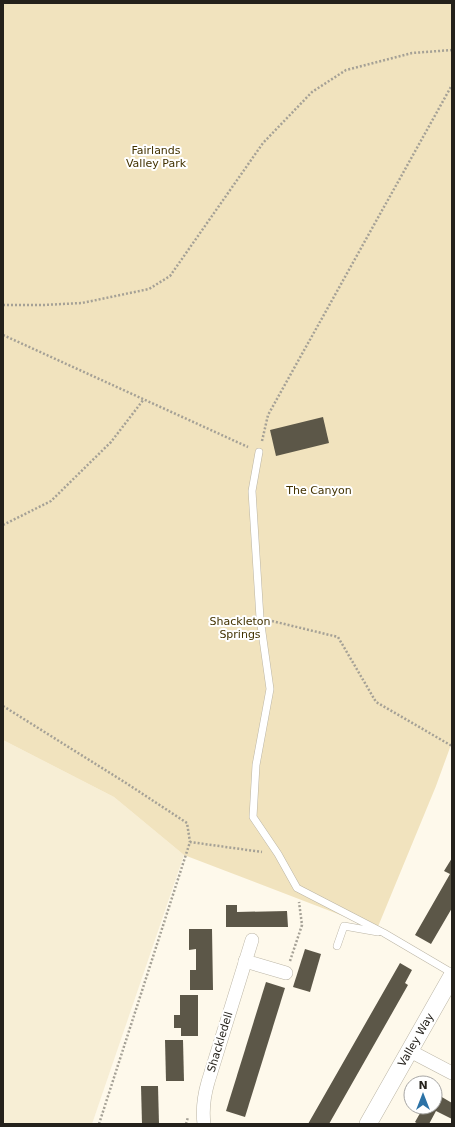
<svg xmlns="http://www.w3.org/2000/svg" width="455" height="1127" viewBox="0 0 455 1127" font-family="'DejaVu Sans',sans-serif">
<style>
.built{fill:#f7eed5}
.green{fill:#f1e3be}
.building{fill:#5c5748}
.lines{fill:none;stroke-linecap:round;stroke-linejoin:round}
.service-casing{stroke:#bbb5a5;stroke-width:8}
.minor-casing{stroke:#bbb5a5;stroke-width:14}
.tertiary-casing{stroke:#bbb5a5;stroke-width:18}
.path{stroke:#a5a196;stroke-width:2.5;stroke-dasharray:2 2;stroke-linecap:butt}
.service{stroke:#fff;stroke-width:7}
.minor{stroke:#fff;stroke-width:13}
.tertiary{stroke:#fff;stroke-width:17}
.labels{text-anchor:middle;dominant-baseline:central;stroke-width:4;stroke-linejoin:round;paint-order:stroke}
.park-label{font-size:11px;fill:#423200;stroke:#fff}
.street-label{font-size:11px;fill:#24211b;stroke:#fff}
</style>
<rect width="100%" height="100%" fill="#fef9eb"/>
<path class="built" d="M3,740L114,797L184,855L92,1124H3Z"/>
<path class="green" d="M3,3H452V742L436,786L377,929L184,855L114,797L3,740Z"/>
<g class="building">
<path d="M323,417L329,443L276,456L270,430Z"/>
<path d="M452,858V908L431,944L415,935L450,874L444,871Z"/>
<path d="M226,905H237V912L287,911L288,927H226Z"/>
<path d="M189,929H212L213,990H190V970H196V949L189,950Z"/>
<path d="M305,949L321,954L310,992L293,987Z"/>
<path d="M400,963L412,970L405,983L408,985L391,1015L329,1124H308Z"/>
<path d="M266,982L285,988L245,1117L226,1111Z"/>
<path d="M180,995H198V1036H181V1028H174V1015H180Z"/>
<path d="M165,1040H183L184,1081H166Z"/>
<path d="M141,1086H158L159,1124H142Z"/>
<path d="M435,1093L452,1103V1119L436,1111L429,1124H418L415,1122L423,1108L426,1110L428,1107H435Z"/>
</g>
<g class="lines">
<g class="service-casing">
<g id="service">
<path d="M259,452L252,491L260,618L270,689L256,765L253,817L278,854L297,888L384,933L452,973"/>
<path d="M337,946L344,926L378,932"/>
</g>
</g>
<g class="minor-casing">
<g id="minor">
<path d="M245,961L286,973"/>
<path d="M410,1051L452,1073"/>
<path d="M204,1124C202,1109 204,1096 208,1082L252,940"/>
</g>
</g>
<g class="tertiary-casing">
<path id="tertiary" d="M368,1124L452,976"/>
</g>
<g class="path">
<path d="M3,305H43L82,303L149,289L170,276L263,143L312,92L346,70L412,53L452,50"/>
<path d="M3,335L248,447"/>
<path d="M262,441L268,415L452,85"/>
<path d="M3,525L51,501L111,442L144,399"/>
<path d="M272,621L338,637L376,702L452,746"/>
<path d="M3,706L126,783L187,823L190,842"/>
<path d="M290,961L302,925L299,902"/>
<path d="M99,1124L190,842L262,852"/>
<path d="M186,1124L188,1117"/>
</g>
<use href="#service" class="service"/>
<use href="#minor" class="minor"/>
<use href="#tertiary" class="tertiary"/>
</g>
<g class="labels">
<g class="park-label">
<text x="156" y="150">Fairlands<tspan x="156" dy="13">Valley Park</tspan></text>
<text x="319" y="490">The Canyon</text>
<text x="240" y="621">Shackleton<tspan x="240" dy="13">Springs</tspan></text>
</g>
<g class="street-label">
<text transform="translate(416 1040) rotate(-60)">Valley Way</text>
<text transform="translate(220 1042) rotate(-73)">Shackledell</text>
</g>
</g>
<rect width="455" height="1127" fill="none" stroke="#24211b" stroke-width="8"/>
<g transform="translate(423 1095)"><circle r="19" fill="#ffffff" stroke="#a7a6a4"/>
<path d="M0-3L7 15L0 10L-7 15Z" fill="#2c72a6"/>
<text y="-6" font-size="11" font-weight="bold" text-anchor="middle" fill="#24211b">N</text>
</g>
</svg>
